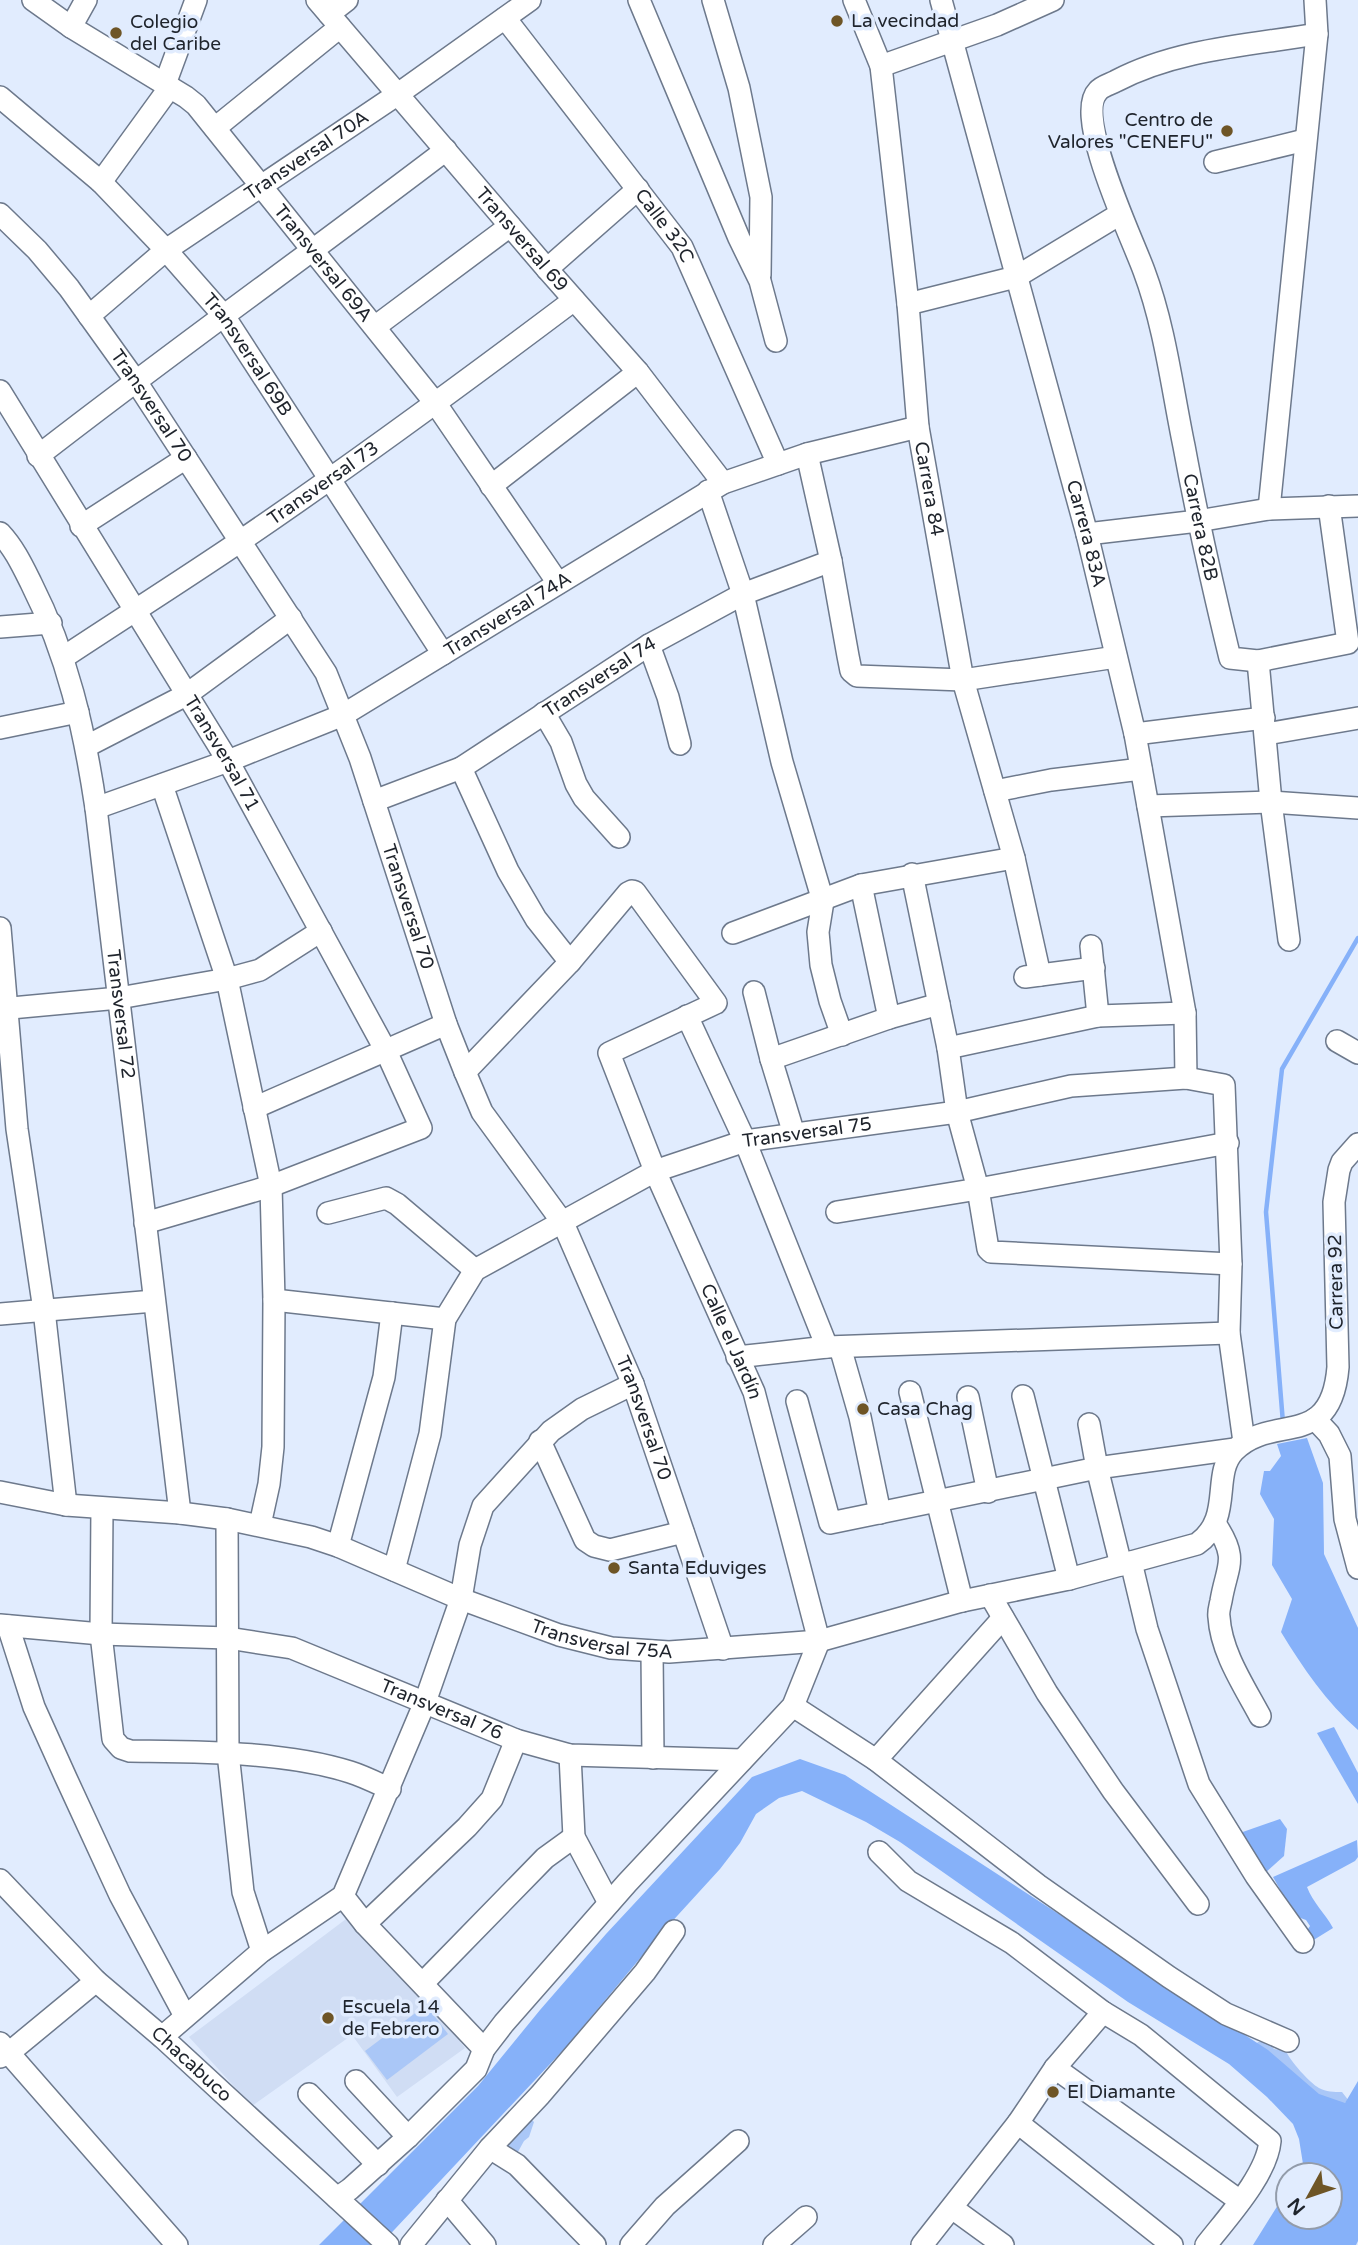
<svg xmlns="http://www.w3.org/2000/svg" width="1358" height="2245" viewBox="0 0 1358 2245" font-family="'Varela Round',sans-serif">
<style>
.built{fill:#d0ddf4}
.green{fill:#aac7f7}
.water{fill:#86b1f9}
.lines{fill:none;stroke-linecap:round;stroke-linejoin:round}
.stream{stroke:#86b1f9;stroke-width:4.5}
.minor-casing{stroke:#6d798c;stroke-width:24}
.minor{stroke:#fff;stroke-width:21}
.poi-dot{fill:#6e5526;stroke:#e1ecfe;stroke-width:2.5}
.labels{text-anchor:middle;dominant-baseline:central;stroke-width:7;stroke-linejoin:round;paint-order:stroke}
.poi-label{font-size:19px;fill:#1f242c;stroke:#e1ecfe;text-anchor:start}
.street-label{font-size:19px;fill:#1f242c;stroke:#e1ecfe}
</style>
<rect width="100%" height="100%" fill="#e1ecfe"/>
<path class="built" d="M350,1916L432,2002L465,2048L397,2097L352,2035L252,2106L189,2037Z"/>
<g class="green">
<path d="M426,2005L448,2034L387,2080L365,2051Z"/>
<path d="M1258,2042H1268L1274,2049L1286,2051C1290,2061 1310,2083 1319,2088C1326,2092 1334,2092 1342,2092L1349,2101L1336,2107L1326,2105L1254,2046Z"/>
<path d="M531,2119L534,2122L529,2137L524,2141L514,2159L505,2154L508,2135Z"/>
</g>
<g class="water">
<path d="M1307,1438L1323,1483L1324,1554L1358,1628V1730C1326,1702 1303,1668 1281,1632L1292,1599L1272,1565L1274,1519L1260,1494L1264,1471H1270L1281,1456L1277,1444Z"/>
<path d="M1334,1727L1358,1773V1804L1317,1733Z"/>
<path d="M800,1759L845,1775L1268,2050L1319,2094L1345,2103L1358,2081V2241L1356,2245H1253L1288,2189V2217H1330V2175H1296L1303,2164L1299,2139L1293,2124L1267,2097L1229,2064L1128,2002L900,1842L866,1822L802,1791L779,1798L756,1814L740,1843L720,1869L657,1938L566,2047L380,2245H319L478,2086L540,2010L606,1934L752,1777Z"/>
<path d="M1280,1819L1287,1829L1284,1856L1265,1873L1237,1834Z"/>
<path d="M1357,1840L1358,1857L1355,1861L1307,1887C1313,1903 1325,1913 1333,1928L1312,1941L1306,1932L1310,1926L1306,1920L1295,1916L1273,1877Z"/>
</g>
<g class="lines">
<path class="stream" d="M1283,1423L1266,1212L1282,1069L1358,938"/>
<g class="minor-casing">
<g id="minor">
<path id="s1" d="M33,0L71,27L186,97L196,105L436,404L558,583"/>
<path id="s2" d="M317,0L547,269L638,372L723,483"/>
<path d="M639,0L739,238L760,281L776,341"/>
<path d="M713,0L739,88L761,197L760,275"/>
<path id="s3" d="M854,0L881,66L908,304L918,427L963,680L1014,858L1040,975"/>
<path id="s4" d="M941,0L1087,534L1135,734L1185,1013L1186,1078"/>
<path d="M329,14L347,0"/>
<path id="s5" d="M505,18L682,247L778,464"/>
<path d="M71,27L86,0"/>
<path id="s6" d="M1317,34C1250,45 1177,49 1116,81C1111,84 1102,86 1098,91C1073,116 1133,240 1144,271C1165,327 1172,388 1184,446C1197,517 1213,588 1230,658L1258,661L1348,643L1329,506"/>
<path d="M881,66L997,25L1053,0"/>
<path d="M165,84L196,0"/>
<path id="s7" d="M0,97L101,182L166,250L224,316L443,654"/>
<path d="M215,128L340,27"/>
<path d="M1215,162L1305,140"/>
<path d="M101,182L170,87"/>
<path id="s8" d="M0,214L37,250L69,288L135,380L326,673L360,758L446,1024L465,1072L482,1112L563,1223L633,1384L723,1649"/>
<path d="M547,269L638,189"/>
<path d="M908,304L1016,277L1120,214"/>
<path id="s9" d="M89,316L166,250L398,94L530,0"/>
<path d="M376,326L510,226"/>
<path id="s10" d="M0,391L228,761L386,1051L421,1128L271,1186L145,1223"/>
<path d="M807,454L831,561L848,656L851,671L857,676L963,680L1116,657"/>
<path d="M38,456C173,351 311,253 446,150"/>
<path d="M491,486L638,372"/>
<path d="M708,491L743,594L782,762L823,901L818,932L821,965L830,1001L842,1035"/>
<path d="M1269,509L1317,34L1315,0"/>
<path d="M81,526L186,458"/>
<path id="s11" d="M0,533C14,548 22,565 31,583C68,656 84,728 96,808L180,1513"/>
<path d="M1087,534L1198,521L1269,509L1358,506"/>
<path d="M0,627L51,623"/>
<path d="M649,645L668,697L680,744"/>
<path id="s12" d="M64,657C123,618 183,580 242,540C355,463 465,382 574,300"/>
<path d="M1258,661L1271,802L1289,940"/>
<path d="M544,713L561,742L576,784L584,798L619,837"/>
<path d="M0,728L78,712"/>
<path d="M1135,734L1264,718"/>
<path d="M1266,734L1358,718"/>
<path d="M87,746L186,695L291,618"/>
<path d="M461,768L508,871L536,919L570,962"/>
<path d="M162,785L227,979L271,1186L274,1300L273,1447L269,1484L260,1525"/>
<path d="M995,791L1051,780L1141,769"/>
<path id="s13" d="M374,801L461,768L649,645L743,594L831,561"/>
<path d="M1148,806L1271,802L1358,808"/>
<path id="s14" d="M96,808L228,761L343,715L723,483L807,454L918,427"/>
<path d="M912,874L948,1048L957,1112L978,1189L988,1249L991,1252L1231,1264"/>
<path d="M861,885L889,1018"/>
<path d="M0,928L17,1129L44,1310L66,1505"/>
<path d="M733,933L861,885L1014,858"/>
<path d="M1091,946L1098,1016"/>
<path d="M1025,977L1094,968"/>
<path d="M754,992L771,1059L794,1134"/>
<path d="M0,1009L119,998L227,979L260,970L321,931"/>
<path d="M687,1016L745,1141L827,1347"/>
<path d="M1337,1041L1358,1053"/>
<path d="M948,1048L1098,1016L1185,1013"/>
<path d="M771,1059L889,1018L939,1004"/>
<path id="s15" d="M465,1072L570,962L628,893L632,891L635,892L716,1003L609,1053L655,1171L754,1392L819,1641"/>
<path d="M254,1108L446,1024"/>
<path d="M837,1212L978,1189L1228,1143"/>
<path d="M328,1213L386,1198L397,1204L475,1270"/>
<path d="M274,1300L445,1319"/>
<path d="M0,1314L154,1301"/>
<path d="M840,1347L860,1417L880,1513"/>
<path d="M737,1357L827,1347L1229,1333"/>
<path d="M910,1392L962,1601"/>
<path d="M1023,1396L1069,1579"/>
<path d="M968,1397L988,1492"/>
<path d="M797,1401L830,1523L1097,1468L1235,1449"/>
<path d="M1315,1419L1329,1434L1340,1456L1345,1519L1358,1568"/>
<path d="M1089,1424L1097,1468L1121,1565"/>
<path d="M540,1441L585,1540L594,1546L610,1550L683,1532"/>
<path id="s16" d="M0,1492L66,1505L180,1513L227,1519L311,1537L338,1546L461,1599L559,1635L611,1648L669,1652L819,1641L962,1601L1069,1579L1197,1544C1234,1518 1211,1475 1234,1451C1272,1412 1331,1452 1338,1367L1334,1202L1339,1170L1342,1162L1358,1144"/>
<path d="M102,1508L101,1634L113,1739L121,1748L130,1751C198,1752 284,1751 350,1772C363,1776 377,1783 390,1789"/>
<path d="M227,1519L228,1753L243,1892L262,1951"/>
<path d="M1216,1525C1239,1560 1227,1565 1221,1601C1220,1606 1218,1612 1219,1617C1221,1652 1244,1686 1260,1716"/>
<path d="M338,1546L384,1377L392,1313"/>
<path d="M1131,1562L1147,1629L1199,1784L1256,1876L1303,1942"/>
<path id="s17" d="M394,1570L430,1434L445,1319L475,1270L655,1171L745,1141L957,1112L1071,1086L1186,1078L1224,1085L1231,1264L1229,1333L1244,1442"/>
<path d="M990,1595L1047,1693L1113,1791L1198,1904"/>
<path id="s18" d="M0,1625L101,1634L228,1638L292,1648L516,1740L570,1755L742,1760"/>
<path d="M8,1626L34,1707L66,1778L120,1895L185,2016"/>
<path d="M652,1651L653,1758"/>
<path d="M793,1706L876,1760L1038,1885L1169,1977L1226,2014L1288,2041"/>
<path d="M570,1755L574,1837L609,1903"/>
<path d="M876,1760L1003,1618"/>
<path d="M879,1852L908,1881L1012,1943L1103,2012L1141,2035L1270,2141C1267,2175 1227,2218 1206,2245"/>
<path id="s19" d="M0,1880L96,1981L162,2037L388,2245"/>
<path d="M343,1896L365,1924L484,2049"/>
<path d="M365,1924L467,1827L492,1799L516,1740"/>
<path d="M423,1983L545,1858L574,1837"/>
<path d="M162,2037L262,1951L343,1896L425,1702L461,1599L470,1545L483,1506L551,1431L582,1409L633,1384"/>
<path d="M0,2043L177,2245"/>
<path d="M0,2057L10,2052L96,1981"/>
<path d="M1055,2068L1240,2201"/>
<path d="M356,2081L408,2137"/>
<path d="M309,2094L378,2165"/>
<path d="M1018,2123L1172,2245"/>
<path d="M490,2148L517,2165L595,2245"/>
<path d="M337,2198L350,2189L408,2137L476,2069L484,2049L504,2023L627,1883L793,1706L819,1641"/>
<path d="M447,2200L485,2245"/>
<path d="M952,2208L1003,2245"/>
<path d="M411,2245L490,2148L540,2095L645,1972L674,1931"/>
<path d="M631,2245L665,2206L738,2141"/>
<path d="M774,2245L806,2217"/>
<path d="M922,2245L1018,2123L1055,2068L1103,2012"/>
</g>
</g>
<use href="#minor" class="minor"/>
</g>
<g class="poi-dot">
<circle cx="837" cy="21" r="7"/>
<circle cx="116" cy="33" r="7"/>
<circle cx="1227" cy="131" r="7"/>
<circle cx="863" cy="1409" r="7"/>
<circle cx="614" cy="1568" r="7"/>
<circle cx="328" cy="2018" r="7"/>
<circle cx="1053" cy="2092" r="7"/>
</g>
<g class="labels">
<g class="poi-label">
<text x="851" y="21">La vecindad</text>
<text x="130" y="22">Colegio<tspan x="130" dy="22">del Caribe</tspan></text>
<text x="1213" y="120" text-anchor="end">Centro de<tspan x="1213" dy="22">Valores "CENEFU"</tspan></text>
<text x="877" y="1409">Casa Chag</text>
<text x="628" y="1568">Santa Eduviges</text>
<text x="342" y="2007">Escuela 14<tspan x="342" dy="22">de Febrero</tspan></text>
<text x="1067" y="2092">El Diamante</text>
</g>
<g class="street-label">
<text stroke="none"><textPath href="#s9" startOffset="271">Transversal 70A</textPath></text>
<text stroke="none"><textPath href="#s5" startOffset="262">Calle 32C</textPath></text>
<text stroke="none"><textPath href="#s2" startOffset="315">Transversal 69</textPath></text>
<text stroke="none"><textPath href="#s1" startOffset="397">Transversal 69A</textPath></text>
<text stroke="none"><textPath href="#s7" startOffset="359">Transversal 69B</textPath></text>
<text stroke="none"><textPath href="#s8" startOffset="245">Transversal 70</textPath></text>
<text stroke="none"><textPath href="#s12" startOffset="312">Transversal 73</textPath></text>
<text stroke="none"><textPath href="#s3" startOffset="497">Carrera 84</textPath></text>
<text stroke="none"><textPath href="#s6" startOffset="681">Carrera 82B</textPath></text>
<text stroke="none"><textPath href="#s4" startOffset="553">Carrera 83A</textPath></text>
<text stroke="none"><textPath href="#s14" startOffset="457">Transversal 74A</textPath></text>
<text stroke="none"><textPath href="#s13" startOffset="259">Transversal 74</textPath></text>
<text stroke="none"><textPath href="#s10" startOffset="425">Transversal 71</textPath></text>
<text stroke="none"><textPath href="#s8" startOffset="812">Transversal 70</textPath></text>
<text stroke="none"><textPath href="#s11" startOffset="502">Transversal 72</textPath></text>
<text stroke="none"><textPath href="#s17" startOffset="677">Transversal 75</textPath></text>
<text transform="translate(1336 1282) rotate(-91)">Carrera 92</text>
<text stroke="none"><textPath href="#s15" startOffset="819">Calle el Jardín</textPath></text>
<text stroke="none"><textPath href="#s8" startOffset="1379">Transversal 70</textPath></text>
<text stroke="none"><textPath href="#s16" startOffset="625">Transversal 75A</textPath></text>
<text stroke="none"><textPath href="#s18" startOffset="455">Transversal 76</textPath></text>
<text stroke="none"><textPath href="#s19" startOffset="266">Chacabuco</textPath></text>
</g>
</g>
<g transform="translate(1309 2196) rotate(230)"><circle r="33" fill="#e1ecfe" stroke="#939caa" stroke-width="2"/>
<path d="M0-5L12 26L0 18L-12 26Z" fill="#6e5526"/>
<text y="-10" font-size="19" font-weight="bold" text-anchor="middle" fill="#1f242c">N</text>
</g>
</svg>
